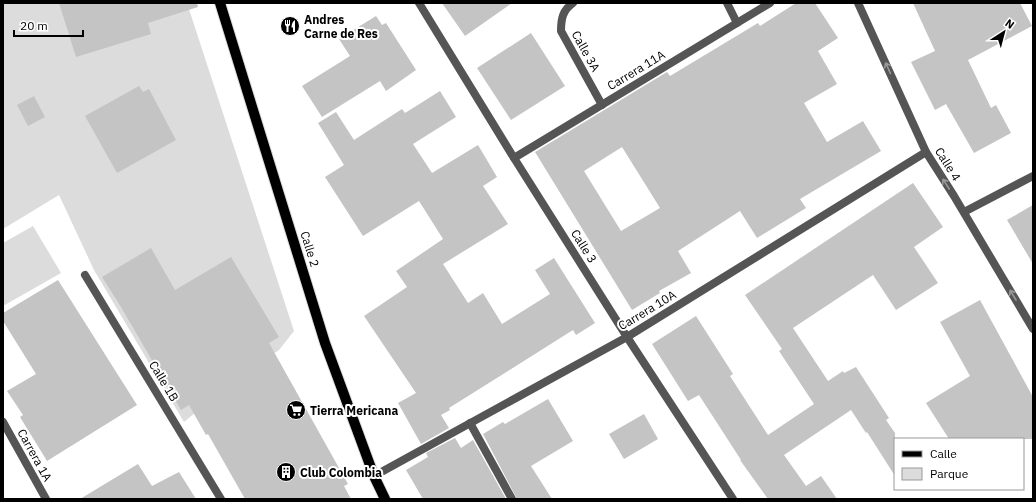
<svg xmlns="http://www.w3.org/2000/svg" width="1036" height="502" viewBox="0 0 1036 502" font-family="'IBM Plex Sans',sans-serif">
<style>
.green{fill:#dcdcdc}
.building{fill:#c4c4c4;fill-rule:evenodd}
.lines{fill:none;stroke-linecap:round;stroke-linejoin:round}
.primary-casing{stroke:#dbdbdb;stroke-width:12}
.lane{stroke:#555;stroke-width:8}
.street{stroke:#555;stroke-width:8}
.primary{stroke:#000;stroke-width:10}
.oneway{stroke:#999}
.labels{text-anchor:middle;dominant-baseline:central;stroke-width:4;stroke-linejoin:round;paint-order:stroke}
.poi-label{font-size:12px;font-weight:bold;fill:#000;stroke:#fff;text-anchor:start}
.street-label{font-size:12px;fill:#000;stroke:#fff}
</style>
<rect width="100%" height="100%" fill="#fff"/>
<g class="green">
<path d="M3,3H187L294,331L279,350L237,378L184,422L94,270L59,195L3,229Z"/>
<path d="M33,226L61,273L3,306V243Z"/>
</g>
<g class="building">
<path d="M59,3H197L198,7L148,23L151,34L76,57Z"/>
<path d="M442,3H512L465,36Z"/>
<path d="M796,3H815L838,38L818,51L837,84L804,103L827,142L863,121L881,151L800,199L806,208L757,238L740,211L678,251L691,273L659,291L660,293L632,310L535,152L667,72L670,76L758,23L760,26ZM622,147L660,208L621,231L584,171Z"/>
<path d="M913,3H1020L1032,26L968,60L991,108L996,105L1011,133L974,153L946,104L935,110L911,62L935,51Z"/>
<path d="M376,16L382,25L386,23L416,70L386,91L380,81L322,117L302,86L350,56L339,39Z"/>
<path d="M531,33L565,86L511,120L477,68Z"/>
<path d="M139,86L143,92L149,89L176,140L117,173L85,116Z"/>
<path d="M440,91L456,117L413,144L432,173L478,145L497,177L483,186L508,224L443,264L468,303L483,293L502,324L550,294L535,270L554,258L595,323L576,335L573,330L449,408L450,410L441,415L449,428L421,444L398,403L416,393L364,316L407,287L396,271L443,239L419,201L363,236L325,177L344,165L318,123L336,112L354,140L402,109L405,113Z"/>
<path d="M34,96L45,117L28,126L17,105Z"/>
<path d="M913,183L943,227L914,247L938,283L896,310L873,275L793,328L828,381L843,371L844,373L856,367L889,418L886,420L895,433V476L867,432L866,433L851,410L784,455L806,486L821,476L837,499H768L740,460H741L699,395L688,401L652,344L696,316L733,374L730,376L768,435L814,404L779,351L782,349L745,295Z"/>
<path d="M1033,205V264L1007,220Z"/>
<path d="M151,248L175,290L231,257L279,337L269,343L348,484L344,486L351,499H245L208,434L206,435L189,405L181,410L121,307L102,277Z"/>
<path d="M58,280L137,405L47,461L20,417L23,415L7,391L36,374L3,321V313Z"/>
<path d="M980,300L1033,397V439H949L926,403L970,376L940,322Z"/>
<path d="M548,399L573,441L531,466L552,499H517L483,434L503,422L505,424Z"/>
<path d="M644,414L658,439L624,459L609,434Z"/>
<path d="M455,438L461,448L473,440L506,499H423L406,470L428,457L426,453Z"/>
<path d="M138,464L152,486L179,472L196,499H80Z"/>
</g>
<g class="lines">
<g class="primary-casing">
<path id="primary" d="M220,3L325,343L374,476L385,499"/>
</g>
<path class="lane" d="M964,212L1033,176"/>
<g class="street">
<path d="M419,3L514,158L627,337L733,499"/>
<path d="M573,3C563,10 561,18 561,31L602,105"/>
<path d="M727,3L737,23"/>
<path d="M858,3L926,152L954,196L1033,329"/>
<path d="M514,158L770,3"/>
<path d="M85,275L221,499"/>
<path d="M3,422L46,499"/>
<path d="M470,423L512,499"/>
<path d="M374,476L627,337L926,152"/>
</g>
<use href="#primary" class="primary"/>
</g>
<defs><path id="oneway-shaft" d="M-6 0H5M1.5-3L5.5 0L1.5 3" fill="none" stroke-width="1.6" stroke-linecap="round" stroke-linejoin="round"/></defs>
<g class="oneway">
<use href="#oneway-shaft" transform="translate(888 68) rotate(-114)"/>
<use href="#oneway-shaft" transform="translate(946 184) rotate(-123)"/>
<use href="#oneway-shaft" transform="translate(1013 295) rotate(-121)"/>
</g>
<defs>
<g id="restaurant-disc" transform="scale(1)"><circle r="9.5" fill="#000" stroke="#fff"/><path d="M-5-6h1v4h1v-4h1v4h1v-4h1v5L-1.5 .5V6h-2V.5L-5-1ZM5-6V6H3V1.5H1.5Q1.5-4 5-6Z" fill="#fff"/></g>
<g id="supermarket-disc" transform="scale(1)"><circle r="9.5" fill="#000" stroke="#fff"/><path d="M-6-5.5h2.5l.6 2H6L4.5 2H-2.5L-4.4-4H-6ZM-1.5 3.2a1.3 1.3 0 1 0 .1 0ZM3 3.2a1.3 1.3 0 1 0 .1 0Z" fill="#fff"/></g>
<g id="building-disc" transform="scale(1)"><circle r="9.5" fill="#000" stroke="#fff"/><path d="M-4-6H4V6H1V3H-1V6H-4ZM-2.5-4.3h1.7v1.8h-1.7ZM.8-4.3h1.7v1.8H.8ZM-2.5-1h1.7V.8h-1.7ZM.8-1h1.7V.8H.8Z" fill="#fff"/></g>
</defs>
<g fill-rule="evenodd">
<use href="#restaurant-disc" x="290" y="26"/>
<use href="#supermarket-disc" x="296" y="410"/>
<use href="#building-disc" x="286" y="472"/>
</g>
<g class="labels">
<g class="poi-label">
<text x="304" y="19">Andres<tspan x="304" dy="14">Carne de Res</tspan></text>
<text x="310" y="410">Tierra Mericana</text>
<text x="300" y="472">Club Colombia</text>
</g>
<g class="street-label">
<text transform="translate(586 51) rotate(61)">Calle 3A</text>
<text transform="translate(636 70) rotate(-31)">Carrera 11A</text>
<text transform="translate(948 164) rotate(58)">Calle 4</text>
<text transform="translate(584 246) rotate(58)">Calle 3</text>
<text transform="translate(310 249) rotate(73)">Calle 2</text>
<text transform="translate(647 310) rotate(-31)">Carrera 10A</text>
<text transform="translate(164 381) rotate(59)">Calle 1B</text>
<text transform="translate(35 455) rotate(61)">Carrera 1A</text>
</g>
</g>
<rect width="1036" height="502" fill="none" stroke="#000000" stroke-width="8"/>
<rect x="894" y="438" width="130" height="52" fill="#ffffff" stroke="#999999"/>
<rect x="902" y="451" width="20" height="6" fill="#000000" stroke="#999999"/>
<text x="930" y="458" font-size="12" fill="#000000">Calle</text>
<rect x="902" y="468" width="20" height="12" fill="#dcdcdc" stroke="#999999"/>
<text x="930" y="478" font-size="12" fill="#000000">Parque</text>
<g transform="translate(1004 32) rotate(36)" stroke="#ffffff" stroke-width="3" paint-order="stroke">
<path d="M0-3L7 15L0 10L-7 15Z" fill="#000000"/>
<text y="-6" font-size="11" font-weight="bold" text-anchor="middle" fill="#000000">N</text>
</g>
<path d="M14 30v6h69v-6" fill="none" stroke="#000000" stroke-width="2"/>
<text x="20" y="30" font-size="12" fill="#000000" stroke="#ffffff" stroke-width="3" paint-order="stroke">20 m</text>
</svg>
